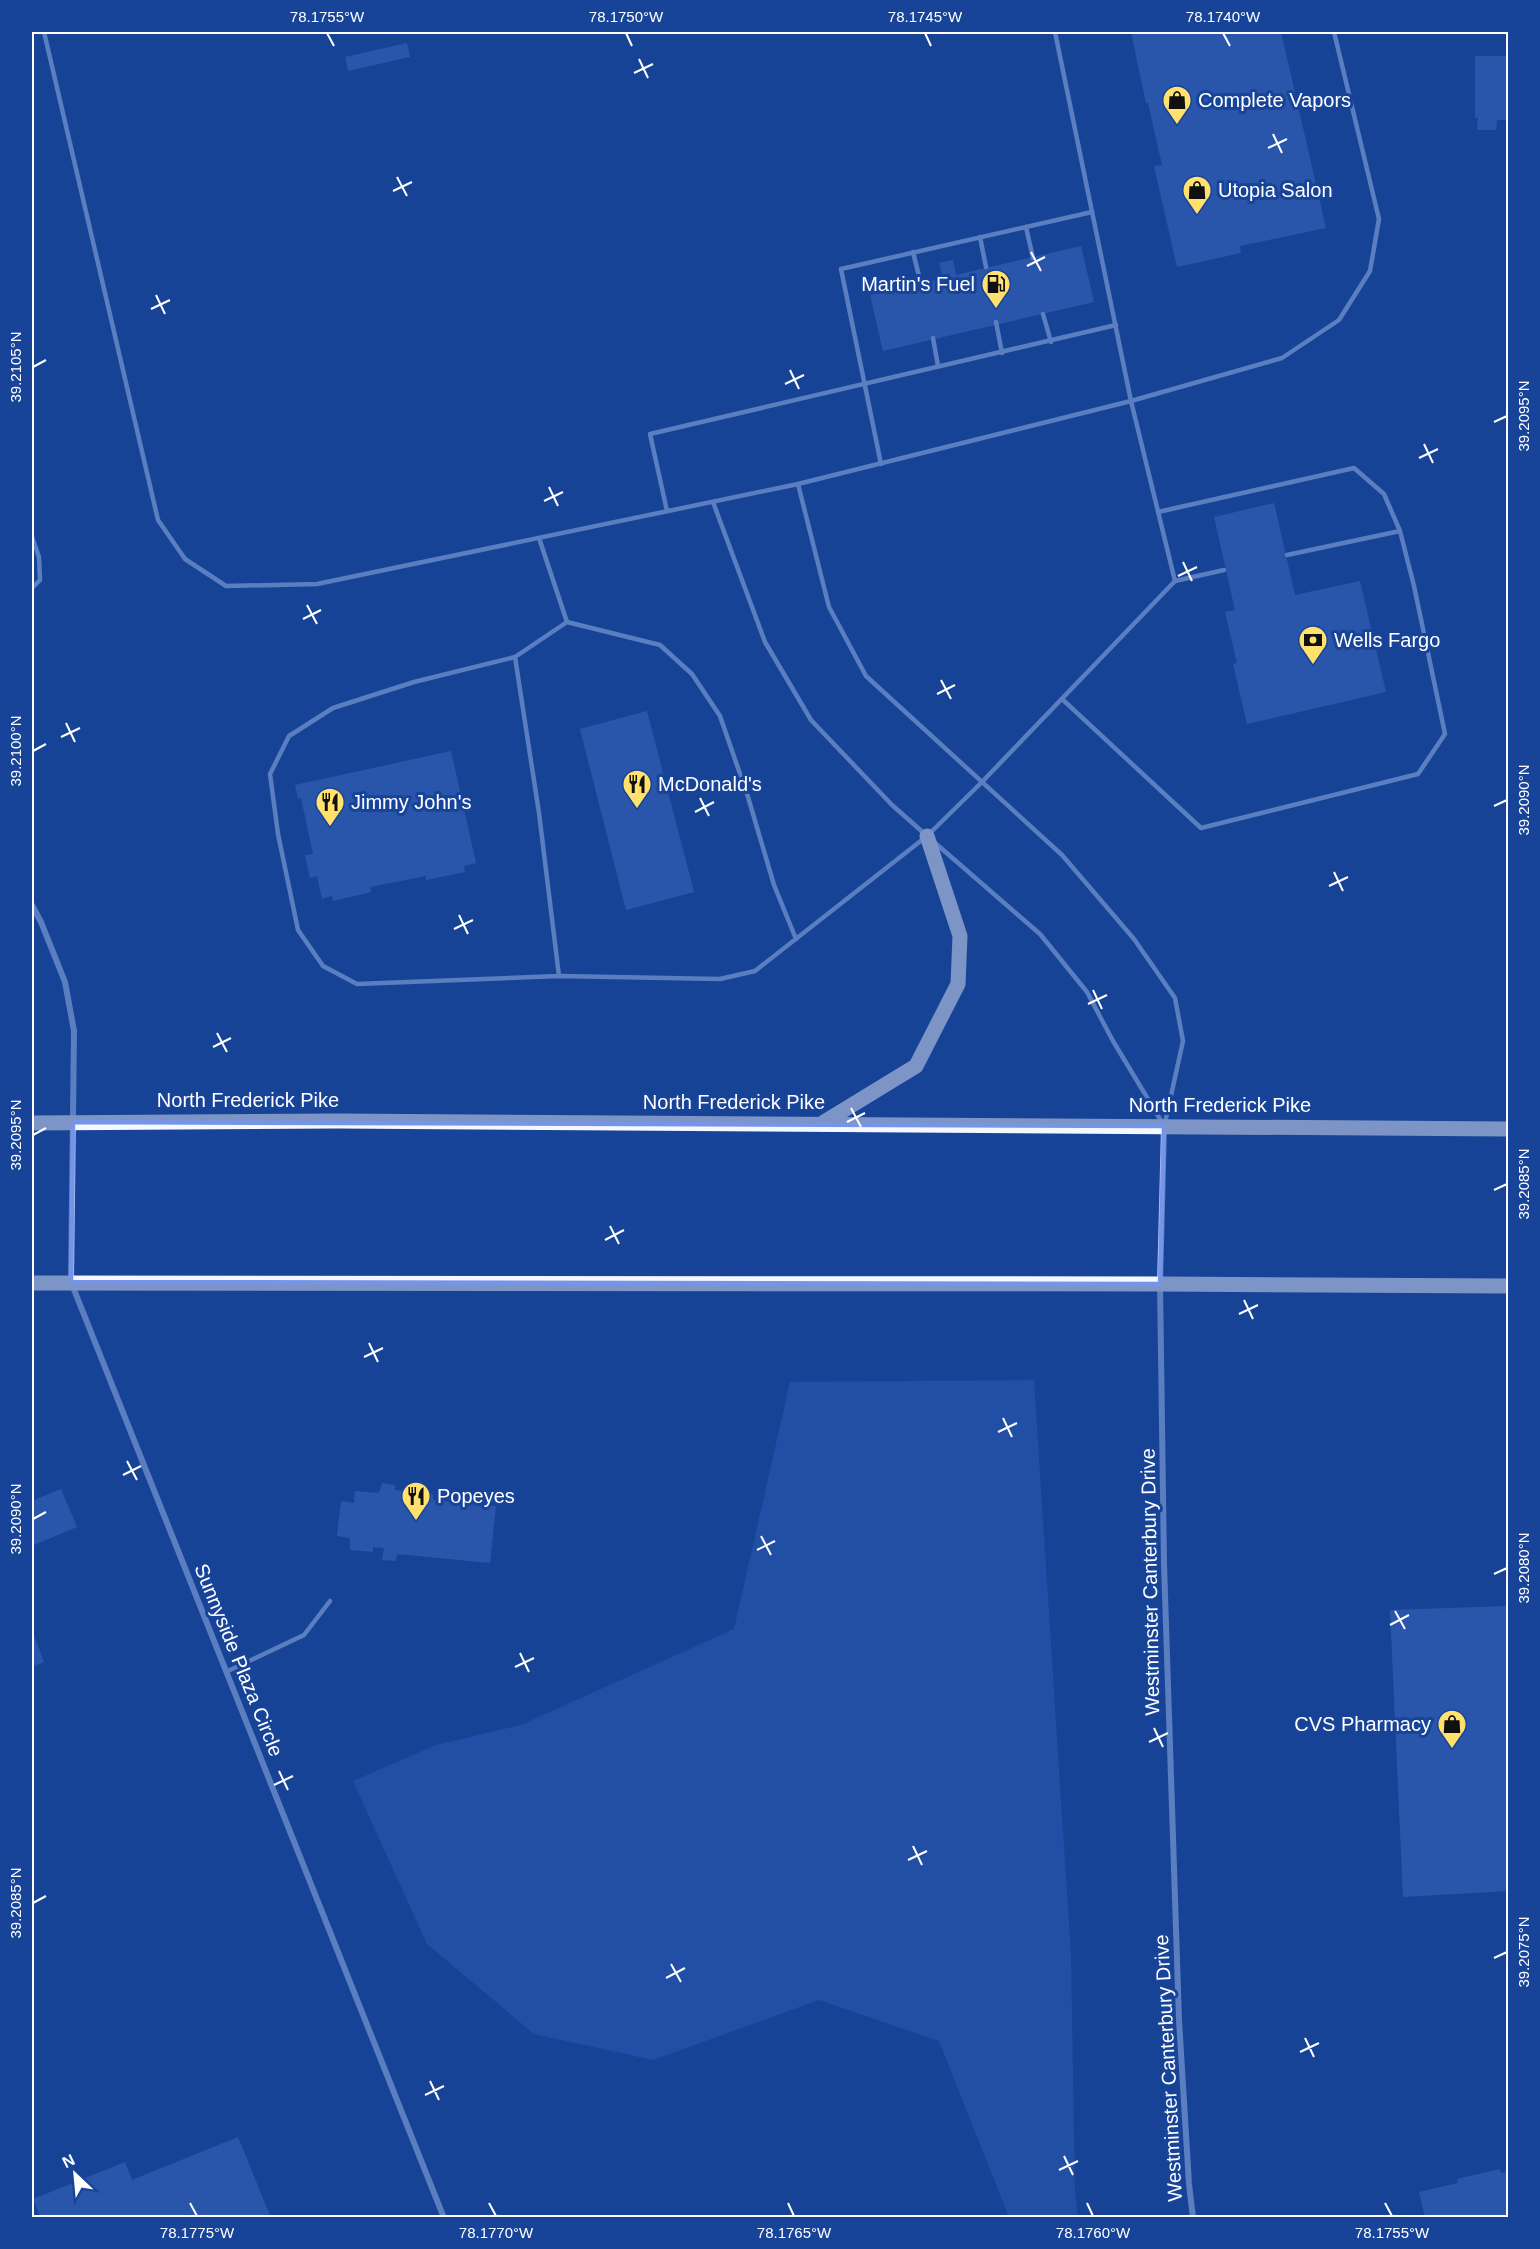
<svg xmlns="http://www.w3.org/2000/svg" width="1540" height="2249" viewBox="0 0 1540 2249" font-family="Helvetica,sans-serif">
<style>
.green{fill:#2a5db6}
.building{fill:#3f6ec0}
.lines{fill:none;stroke-linecap:round;stroke-linejoin:round}
.service{stroke:#aac5f2;stroke-width:4.5}
.minor{stroke:#aac5f2;stroke-width:6}
.primary{stroke:#f5f8ff;stroke-width:15}
.marked{fill:none;stroke:#7795e8;stroke-width:4.5;stroke-linejoin:round}
.ticks{fill:none;stroke:#fff;stroke-width:2}
.labels{text-anchor:middle;dominant-baseline:central;stroke-width:6;stroke-linejoin:round;paint-order:stroke}
.poi-label{font-size:20px;fill:#fff;stroke:#174498;text-anchor:start}
.street-label{font-size:20px;fill:#fff;stroke:#174498}
.neatline{fill:none;stroke:#fff;stroke-width:2}
.ticks-label{font-size:15px;text-anchor:middle;fill:#fff}
</style>
<rect width="100%" height="100%" fill="#174498"/>
<path class="green" d="M1034,1380L1071,1956L1075,2191L1078,2217H1009L939,2041L819,2000L653,2060L534,2034L427,1944L353,1781L436,1745L521,1725L734,1629L790,1382Z"/>
<g class="building">
<path d="M1131,32H1281L1326,228L1240,246L1241,253L1177,267L1154,166L1162,165L1148,103H1146L1144,94Z"/>
<path d="M407,43L410,57L348,71L345,57Z"/>
<path d="M1475,56H1508V120H1497L1496,130H1477L1478,118H1475Z"/>
<path d="M1081,246L1094,302L883,351L870,295L943,278L939,263L953,260L956,275Z"/>
<path d="M1274,503L1295,595L1360,581L1386,692L1247,724L1233,664L1237,663L1225,612L1235,610L1214,517Z"/>
<path d="M647,711L694,892L626,910L580,729Z"/>
<path d="M451,751L476,863L464,866L465,872L426,880V876L370,887L371,892L333,901L332,896L322,899L317,876L310,878L305,855L313,854L301,798L298,799L295,785Z"/>
<path d="M382,1483L395,1485V1490L433,1494V1500L496,1506L490,1563L397,1554L396,1561L382,1560L384,1548L373,1547V1552L350,1550V1538L337,1536L341,1501L354,1503L355,1491L379,1493Z"/>
<path d="M61,1489L77,1527L32,1546V1501Z"/>
<path d="M1508,1606V1891L1403,1897L1390,1610Z"/>
<path d="M32,1630L44,1662L32,1667Z"/>
<path d="M238,2137L271,2218H41L33,2199L125,2162L132,2180Z"/>
<path d="M1500,2169L1501,2173L1508,2172V2218H1425L1419,2192L1458,2183L1457,2179Z"/>
</g>
<g class="lines">
<g class="service">
<path d="M44,32L158,520L185,559L226,586L317,584L798,484L1131,401L1055,32"/>
<path d="M1026,227L1033,258"/>
<path d="M980,237L986,267"/>
<path d="M913,252L921,284"/>
<path d="M1043,314L1051,342"/>
<path d="M996,322L1002,353"/>
<path d="M933,338L938,366"/>
<path d="M881,464L841,269L1092,212"/>
<path d="M798,484L829,607L866,676L1062,855L1134,939L1175,998L1183,1041L1165,1123"/>
<path d="M713,502L765,642L811,720L892,805L926,835"/>
<path d="M667,511L650,434L1116,325"/>
<path d="M32,537L39,557L40,580L32,588"/>
<path d="M539,538L567,622L515,657L539,813L559,976"/>
<path d="M1287,555L1400,531"/>
<path d="M1175,581L1224,570"/>
<path d="M567,622L660,645L692,674L720,716L748,797L774,885L796,939"/>
<path d="M515,657L414,682L333,708L289,736L270,774L278,834L298,930L323,966L357,984L559,976L720,979L755,971L927,836L982,782L1175,581L1131,401L1282,358L1339,320L1370,271L1379,219L1334,32"/>
<path d="M1062,699L1201,828L1418,774L1445,734L1414,586L1400,531L1384,494L1354,468L1158,512"/>
<path d="M934,842L1040,934L1087,992L1113,1041L1163,1124"/>
<path d="M226,1672L304,1635L330,1601"/>
</g>
<g class="minor">
<path d="M32,905L41,922L65,982L74,1031L71,1282L444,2218"/>
<path d="M1164,1127L1160,1284L1164,1564L1179,2020L1189,2184L1193,2218"/>
</g>
<g class="primary">
<path d="M32,1123L337,1121L1508,1129"/>
<path d="M821,1124L916,1066L958,984L960,936L927,836"/>
<path d="M32,1283L1160,1284L1508,1286"/>
</g>
</g>
<path d="M0 0H1540V2249H0ZM73,1122L1164,1126L1160,1284L71,1282Z" fill="#174498" fill-opacity=".55" fill-rule="evenodd"/>
<path class="marked" d="M73,1122L1164,1126L1160,1284L71,1282Z"/>
<path class="ticks" d="M327,33L334,46M626,33L632,46M925,33L931,46M1223,33L1230,46M639,59L648,78M634,73L653,64M1273,134L1282,153M1268,148L1287,139M397,177L407,196M393,191L412,182M1031,252L1041,271M1027,266L1045,257M156,295L165,314M151,309L170,300M33,367L46,360M790,370L799,389M785,384L804,375M1494,422L1507,416M1424,444L1433,463M1419,458L1438,449M549,487L558,506M544,501L563,492M1183,562L1192,581M1178,576L1197,567M307,605L317,624M303,619L321,610M941,680L951,699M937,694L955,685M66,723L75,742M61,737L80,728M33,751L46,744M700,798L709,816M1494,806L1507,800M695,812L714,802M1334,872L1343,891M1329,886L1348,877M459,915L468,934M454,929L473,920M1093,990L1102,1009M1088,1004L1107,995M217,1033L227,1052M213,1047L231,1038M851,1108L861,1127M847,1122L865,1113M33,1135L46,1128M1494,1190L1507,1184M610,1226L619,1244M605,1240L624,1230M1244,1300L1253,1319M1239,1314L1258,1305M369,1343L378,1362M364,1357L383,1348M1003,1418L1012,1437M998,1432L1017,1423M127,1461L137,1480M123,1475L141,1466M33,1519L46,1512M761,1536L771,1555M757,1550L775,1541M1494,1574L1507,1568M1395,1611L1405,1629M1390,1625L1409,1615M520,1653L529,1672M515,1667L534,1658M1154,1728L1163,1747M1149,1742L1168,1733M279,1771L288,1790M274,1785L293,1776M913,1846L922,1865M908,1860L927,1851M33,1903L46,1896M1494,1958L1507,1952M671,1964L681,1982M666,1978L685,1968M1305,2038L1314,2057M1300,2052L1319,2043M430,2081L439,2100M425,2095L444,2086M1064,2156L1073,2175M1059,2170L1078,2161M190,2203L197,2216M489,2203L496,2216M788,2203L794,2216M1087,2203L1093,2216M1385,2203L1392,2216"/>
<defs>
<g id="shop-pin" transform="scale(1.5)"><path d="M0 17L-7.5 6A9.5 9.5 0 1 1 7.5 6Z" fill="#ffe16b" stroke="#174498"/><path d="M-5-2.5h2.3a2.7 3.5 0 0 1 5.4 0H5L5.5 6h-11ZM-1.5-2.5h3a1.5 2.3 0 0 0-3 0Z" fill="#111"/></g>
<g id="fuel-pin" transform="scale(1.5)"><path d="M0 17L-7.5 6A9.5 9.5 0 1 1 7.5 6Z" fill="#ffe16b" stroke="#174498"/><path d="M-5.5-6h7V0h2V4h1.3V-2.5L3-4.5l.8-.8L6-3V5H2.5V1h-1V6h-7ZM-4.2-4.7v3.2H.2V-4.7Z" fill="#111"/></g>
<g id="bank-pin" transform="scale(1.5)"><path d="M0 17L-7.5 6A9.5 9.5 0 1 1 7.5 6Z" fill="#ffe16b" stroke="#174498"/><path d="M-6-4H6V4H-6ZM0-2.3a2.3 2.3 0 1 0 0 4.6a2.3 2.3 0 1 0 0-4.6Z" fill="#111"/></g>
<g id="restaurant-pin" transform="scale(1.5)"><path d="M0 17L-7.5 6A9.5 9.5 0 1 1 7.5 6Z" fill="#ffe16b" stroke="#174498"/><path d="M-5-6h1v4h1v-4h1v4h1v-4h1v5L-1.5 .5V6h-2V.5L-5-1ZM5-6V6H3V1.5H1.5Q1.5-4 5-6Z" fill="#111"/></g>
</defs>
<g fill-rule="evenodd">
<use href="#shop-pin" x="1177" y="100"/>
<use href="#shop-pin" x="1197" y="190"/>
<use href="#fuel-pin" x="996" y="284"/>
<use href="#bank-pin" x="1313" y="640"/>
<use href="#restaurant-pin" x="637" y="784"/>
<use href="#restaurant-pin" x="330" y="802"/>
<use href="#restaurant-pin" x="416" y="1496"/>
<use href="#shop-pin" x="1452" y="1724"/>
</g>
<g class="labels">
<g class="poi-label">
<text x="1198" y="100">Complete Vapors</text>
<text x="1218" y="190">Utopia Salon</text>
<text x="975" y="284" text-anchor="end">Martin's Fuel</text>
<text x="1334" y="640">Wells Fargo</text>
<text x="658" y="784">McDonald's</text>
<text x="351" y="802">Jimmy John's</text>
<text x="437" y="1496">Popeyes</text>
<text x="1431" y="1724" text-anchor="end">CVS Pharmacy</text>
</g>
<g class="street-label">
<text x="248" y="1100">North Frederick Pike</text>
<text x="734" y="1102">North Frederick Pike</text>
<text x="1220" y="1105">North Frederick Pike</text>
<text transform="translate(1150 1582) rotate(-91)">Westminster Canterbury Drive</text>
<text transform="translate(239 1660) rotate(68)">Sunnyside Plaza Circle</text>
<text transform="translate(1168 2068) rotate(-93)">Westminster Canterbury Drive</text>
</g>
</g>
<rect width="1540" height="2249" fill="none" stroke="#174498" stroke-width="66"/>
<g transform="translate(75 2174) rotate(334)" stroke="#174498" stroke-width="4.5" paint-order="stroke">
<path d="M0-4.5L10 22L0 15L-10 22Z" fill="#ffffff"/>
<text y="-9" font-size="16" font-weight="bold" text-anchor="middle" fill="#ffffff">N</text>
</g>
<rect x="33" y="33" width="1474" height="2183" class="neatline"/>
<g class="ticks-label">
<text x="327" y="22">78.1755°W</text>
<text x="626" y="22">78.1750°W</text>
<text x="925" y="22">78.1745°W</text>
<text x="1223" y="22">78.1740°W</text>
<text transform="translate(16 367) rotate(-90)" y="5">39.2105°N</text>
<text transform="translate(1524 416) rotate(-90)" y="5">39.2095°N</text>
<text transform="translate(16 751) rotate(-90)" y="5">39.2100°N</text>
<text transform="translate(1524 800) rotate(-90)" y="5">39.2090°N</text>
<text transform="translate(16 1135) rotate(-90)" y="5">39.2095°N</text>
<text transform="translate(1524 1184) rotate(-90)" y="5">39.2085°N</text>
<text transform="translate(16 1519) rotate(-90)" y="5">39.2090°N</text>
<text transform="translate(1524 1568) rotate(-90)" y="5">39.2080°N</text>
<text transform="translate(16 1903) rotate(-90)" y="5">39.2085°N</text>
<text transform="translate(1524 1952) rotate(-90)" y="5">39.2075°N</text>
<text x="197" y="2238">78.1775°W</text>
<text x="496" y="2238">78.1770°W</text>
<text x="794" y="2238">78.1765°W</text>
<text x="1093" y="2238">78.1760°W</text>
<text x="1392" y="2238">78.1755°W</text>
</g>
</svg>
